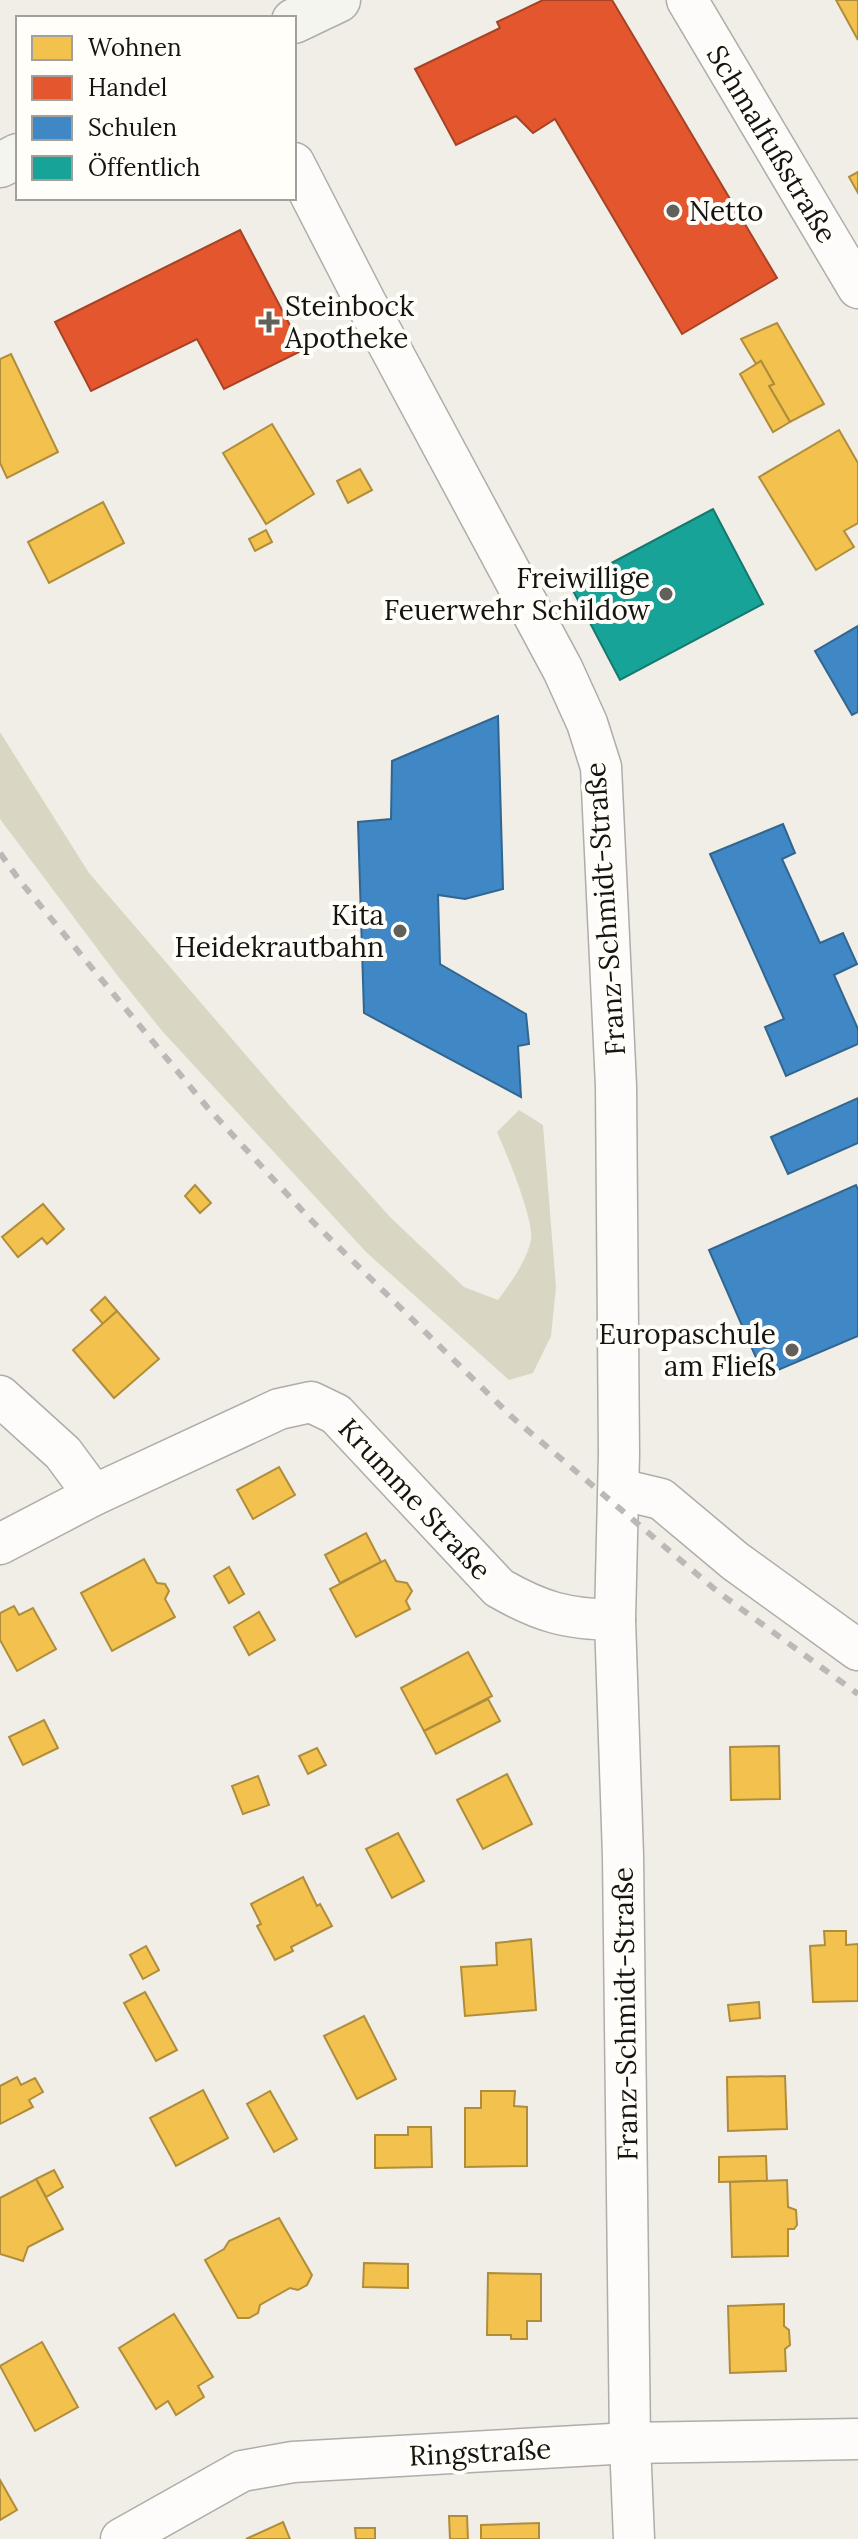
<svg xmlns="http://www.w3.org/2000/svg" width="858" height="2539" viewBox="0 0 858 2539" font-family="Lora,serif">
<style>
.green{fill:#d9d7c3}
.homes{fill:#f2c14e;stroke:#b08d3b;stroke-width:2}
.shops{fill:#e4572e;stroke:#a64325;stroke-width:2}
.schools{fill:#3f88c5;stroke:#32658f;stroke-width:2}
.public{fill:#17a398;stroke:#16786f;stroke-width:2}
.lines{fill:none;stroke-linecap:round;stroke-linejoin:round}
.street-casing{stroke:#aeada7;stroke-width:43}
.secondary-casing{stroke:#aeada7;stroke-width:47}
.street{stroke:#fdfcfb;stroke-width:40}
.secondary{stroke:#f5f5f0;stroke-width:44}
.rail{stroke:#bab9b7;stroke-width:6;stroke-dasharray:10 10;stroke-linecap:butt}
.poi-dot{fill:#62605b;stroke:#fffef9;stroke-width:3}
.labels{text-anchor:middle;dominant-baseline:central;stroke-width:8;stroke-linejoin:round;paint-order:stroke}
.street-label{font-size:28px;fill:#151410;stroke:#fffef9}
.poi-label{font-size:28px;fill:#151410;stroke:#fffef9;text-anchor:end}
</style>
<rect width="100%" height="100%" fill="#f0eee6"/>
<path class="green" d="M0,732L89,873L289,1105L391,1218L464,1287L498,1300C511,1282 527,1261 531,1239C534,1219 506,1152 497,1132L519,1110L543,1125L556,1287L551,1336L533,1373L509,1380L366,1252L163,1032L117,975L0,819Z"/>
<g class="homes">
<path d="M836,0H858V40Z"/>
<path d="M858,172V193L849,177Z"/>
<path d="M777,323L824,404L790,422L769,386L774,384L761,361L756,364L741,339Z"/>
<path d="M11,354L58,452L7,478L0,463V359Z"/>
<path d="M761,361L774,384L769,386L790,422L773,432L740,374Z"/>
<path d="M272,424L314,494L266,524L223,453Z"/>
<path d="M839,430L858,463V523L844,531L854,547L816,570L759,477Z"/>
<path d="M360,469L372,490L348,503L337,481Z"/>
<path d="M103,502L124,543L49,583L28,542Z"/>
<path d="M266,530L272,542L255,551L249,539Z"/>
<path d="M195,1185L211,1203L200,1213L185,1196Z"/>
<path d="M43,1204L64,1229L47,1244L42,1238L18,1257L2,1237Z"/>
<path d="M105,1297L117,1311L103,1324L91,1310Z"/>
<path d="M117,1311L159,1359L114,1398L73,1350Z"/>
<path d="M279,1467L295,1495L253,1519L237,1490Z"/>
<path d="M366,1533L381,1562L340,1583L325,1555Z"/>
<path d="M144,1559L157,1583L165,1584L169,1591L165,1599L175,1617L112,1651L81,1593Z"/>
<path d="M385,1560L396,1581L407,1583L412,1591L406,1601L410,1609L356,1637L330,1589Z"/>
<path d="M229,1567L244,1594L229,1603L214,1576Z"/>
<path d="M14,1606L19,1615L33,1608L56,1649L17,1671L0,1640V1613Z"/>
<path d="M259,1612L275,1640L249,1655L234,1627Z"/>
<path d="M468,1652L492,1696L424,1731L401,1688Z"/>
<path d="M488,1699L500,1721L436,1754L424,1731Z"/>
<path d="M44,1720L58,1748L23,1765L9,1737Z"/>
<path d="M779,1746L780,1799L731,1800L730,1747Z"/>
<path d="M317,1748L326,1765L308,1774L299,1756Z"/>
<path d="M507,1774L532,1824L483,1849L457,1800Z"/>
<path d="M258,1776L269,1805L243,1814L232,1786Z"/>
<path d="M398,1833L424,1881L392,1898L366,1849Z"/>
<path d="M303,1877L317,1906L320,1904L332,1926L291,1947L293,1951L275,1960L257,1926L261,1924L251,1904Z"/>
<path d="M824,1931H846V1945L858,1944V2001L813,2002L810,1946L825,1945Z"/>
<path d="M531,1939L536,2010L465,2016L461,1967L497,1965L496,1943Z"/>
<path d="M146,1946L159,1970L143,1979L130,1955Z"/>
<path d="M145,1992L177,2050L156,2061L124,2003Z"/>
<path d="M759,2002L760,2018L730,2021L728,2005Z"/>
<path d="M364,2016L396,2079L357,2099L324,2036Z"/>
<path d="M785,2076L787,2129L728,2131L727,2077Z"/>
<path d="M17,2077L21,2085L35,2078L43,2092L29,2100L33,2107L0,2124V2086Z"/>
<path d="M203,2090L228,2138L176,2166L150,2118Z"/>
<path d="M270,2091L297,2139L274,2152L247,2104Z"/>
<path d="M481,2091H515L514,2106L527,2107V2166L465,2167V2108H481Z"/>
<path d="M408,2127H431L432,2167L375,2168V2135H408Z"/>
<path d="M766,2156L767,2181L719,2182V2157Z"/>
<path d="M54,2170L63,2187L46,2197L36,2179Z"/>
<path d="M36,2179L63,2229L28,2247L23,2261L0,2254V2198Z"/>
<path d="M787,2180L788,2207L796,2210L797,2225L794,2229H788V2256L732,2257L730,2182Z"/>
<path d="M279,2218L312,2275L307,2285L298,2290L290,2288L260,2305L258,2313L249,2318H238L205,2260L224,2249L229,2241Z"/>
<path d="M364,2263L408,2264V2288L363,2287Z"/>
<path d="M488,2273L541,2274V2321H527V2339H511V2335H487Z"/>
<path d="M784,2304V2326L789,2330L790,2345L785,2349L786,2371L730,2373L728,2306Z"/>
<path d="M174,2314L213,2377L198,2386L204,2397L176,2415L168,2401L156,2409L119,2348Z"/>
<path d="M42,2342L78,2407L35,2431L0,2366Z"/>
<path d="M0,2480L17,2510L0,2520Z"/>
<path d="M449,2516H467L468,2539H450Z"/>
<path d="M283,2522L290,2539H246Z"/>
<path d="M539,2523V2539H481V2525Z"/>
<path d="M355,2528H375V2539H356Z"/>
</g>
<g class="shops">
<path d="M543,0H612L777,278L682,334L555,119L533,133L516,116L456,145L415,69L500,28L497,22Z"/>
<path d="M240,230L303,350L224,389L197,339L91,391L55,322Z"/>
</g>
<g class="schools">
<path d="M858,626V712L852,715L815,651Z"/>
<path d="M498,716L503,889L465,899L438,895L440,964L526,1014L529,1044L518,1046L521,1097L364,1013L358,822L391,819L392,761Z"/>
<path d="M783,824L795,853L782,859L820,943L843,933L857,964L834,975L858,1029V1044L786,1076L765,1027L784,1019L710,854Z"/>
<path d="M858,1098V1143L788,1174L771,1137Z"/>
<path d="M856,1185L858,1190V1336L764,1376L709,1250Z"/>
</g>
<path class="public" d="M713,509L763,604L620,680L570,585Z"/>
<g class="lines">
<g class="street-casing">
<g id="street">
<path d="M687,0L858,288"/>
<path d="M294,163L366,303L563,670L587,723L601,767L616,1086L619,1454L615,1620L623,1856L630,2443L634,2539"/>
<path d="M0,1396L63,1453L94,1495"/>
<path d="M619,1489L661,1499L735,1561L858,1650"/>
<path d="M0,1544L94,1495L279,1409L311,1402L336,1414L499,1588C541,1612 566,1619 615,1620"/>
<path d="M121,2539L242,2471L293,2462L630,2443L858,2439"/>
</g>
</g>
<g class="secondary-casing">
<g id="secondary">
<path d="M294,21L338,0"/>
<path d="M0,165L18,156"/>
</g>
</g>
<use href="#street" class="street"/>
<use href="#secondary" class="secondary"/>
<path class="rail" d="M0,853L20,881L207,1107L310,1219L512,1417L718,1592L858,1694"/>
</g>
<g class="poi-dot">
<circle cx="673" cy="211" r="8"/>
<path d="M265 310h8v8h8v8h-8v8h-8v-8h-8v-8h8z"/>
<circle cx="666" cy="594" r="8"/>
<circle cx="400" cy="931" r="8"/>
<circle cx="792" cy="1350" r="8"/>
</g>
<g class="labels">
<g class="street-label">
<text transform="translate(772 144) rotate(59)">Schmalfußstraße</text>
<text transform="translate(605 909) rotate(-94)">Franz-Schmidt-Straße</text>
<text transform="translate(415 1499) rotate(47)">Krumme Straße</text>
<text transform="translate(625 2014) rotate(-91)">Franz-Schmidt-Straße</text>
<text transform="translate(480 2452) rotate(-3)">Ringstraße</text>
</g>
<g class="poi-label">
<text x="689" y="211" text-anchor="start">Netto</text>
<text x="285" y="306" text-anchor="start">Steinbock<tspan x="285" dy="32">Apotheke</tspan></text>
<text x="650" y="578">Freiwillige<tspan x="650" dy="32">Feuerwehr Schildow</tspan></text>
<text x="384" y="915">Kita<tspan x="384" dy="32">Heidekrautbahn</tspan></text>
<text x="776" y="1334">Europaschule<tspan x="776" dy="32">am Fließ</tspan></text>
</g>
</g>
<rect x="16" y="16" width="280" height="184" fill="#fffef9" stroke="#a1a09c" stroke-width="2"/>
<rect x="32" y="36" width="40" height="24" fill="#f2c14e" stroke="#a1a09c" stroke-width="2"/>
<text x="88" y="56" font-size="24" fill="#151410">Wohnen</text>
<rect x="32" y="76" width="40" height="24" fill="#e4572e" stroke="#a1a09c" stroke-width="2"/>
<text x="88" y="96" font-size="24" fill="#151410">Handel</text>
<rect x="32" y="116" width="40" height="24" fill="#3f88c5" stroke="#a1a09c" stroke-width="2"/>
<text x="88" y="136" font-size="24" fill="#151410">Schulen</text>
<rect x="32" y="156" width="40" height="24" fill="#17a398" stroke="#a1a09c" stroke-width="2"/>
<text x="88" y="176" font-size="24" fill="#151410">Öffentlich</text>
</svg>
